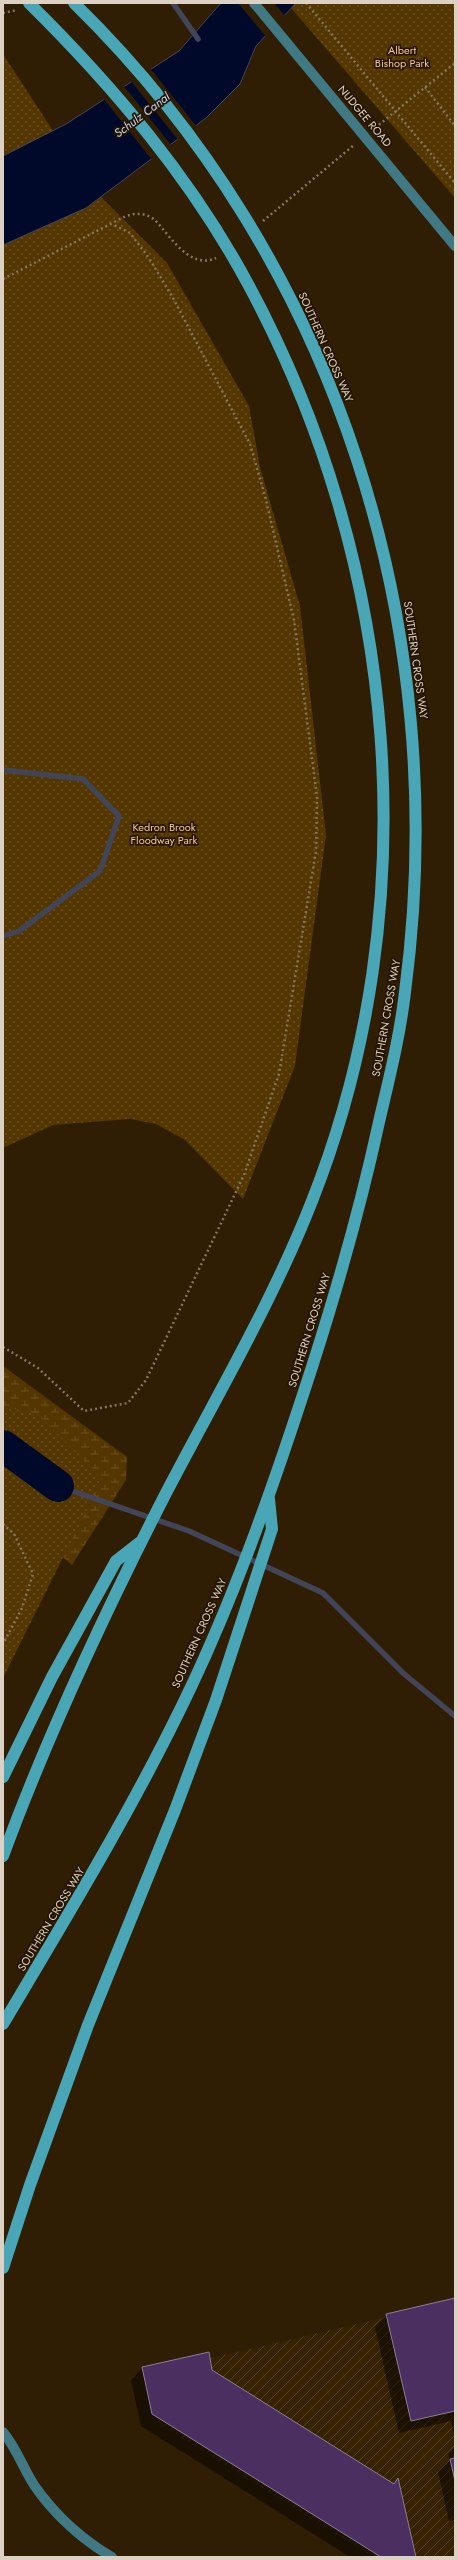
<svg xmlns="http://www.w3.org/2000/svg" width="458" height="2560" viewBox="0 0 458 2560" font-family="Jost,sans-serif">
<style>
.industrial{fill:url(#industrial-furrows)}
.wetland{fill:url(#wetland-marsh)}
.park{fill:url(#park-dots)}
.water{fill:#00092a;stroke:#424558}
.pier{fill:#2f1e03}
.shadow{fill:#0007}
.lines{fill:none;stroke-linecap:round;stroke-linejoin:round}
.stream{stroke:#424558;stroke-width:5.5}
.river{stroke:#00092a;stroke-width:32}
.building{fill:#4c2f61;stroke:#8c7c99}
.path{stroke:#83755f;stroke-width:2.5;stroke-dasharray:2 3;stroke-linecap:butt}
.secondary{stroke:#407883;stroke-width:10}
.highway{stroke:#49a6b7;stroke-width:12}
.labels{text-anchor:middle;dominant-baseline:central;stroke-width:3.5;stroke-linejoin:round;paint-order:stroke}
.park-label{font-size:11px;fill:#f7ca89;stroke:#251400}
.street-label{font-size:11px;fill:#dcd1c2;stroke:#251400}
.water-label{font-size:12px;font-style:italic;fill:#c4d9f7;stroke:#251400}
</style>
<defs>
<pattern id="industrial-furrows" width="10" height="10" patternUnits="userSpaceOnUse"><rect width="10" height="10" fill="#372200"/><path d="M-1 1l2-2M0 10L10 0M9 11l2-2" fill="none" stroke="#534124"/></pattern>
<pattern id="wetland-marsh" width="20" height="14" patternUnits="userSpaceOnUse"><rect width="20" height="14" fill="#533600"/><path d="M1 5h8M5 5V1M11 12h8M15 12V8" fill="none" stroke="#6b5224"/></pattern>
<pattern id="park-dots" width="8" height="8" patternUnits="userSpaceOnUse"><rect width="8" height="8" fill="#533600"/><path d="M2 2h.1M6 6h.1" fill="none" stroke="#6b5224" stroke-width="1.8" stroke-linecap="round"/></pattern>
</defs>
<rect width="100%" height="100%" fill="#2f1e03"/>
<path class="industrial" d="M455,2301V2557H373L157,2422L147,2373Z"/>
<path class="wetland" d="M3,1366L127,1457L126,1480L72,1565L3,1505Z"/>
<g class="park">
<path d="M296,3H455V198L291,8Z"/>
<path d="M3,54L87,183L167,263L249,406L260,467L300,606L326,835L295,1066L243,1199L185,1140L156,1124L130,1119L53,1125L3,1148Z"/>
<path d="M3,1406L39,1415L102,1479L3,1678Z"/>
</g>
<path class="water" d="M221,3H296L256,46L240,84L206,118L86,208L3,245V156L66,124L179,51Z"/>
<g class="pier">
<path d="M238,3H274L286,17L267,38Z"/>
<path d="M150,68L197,127L179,141L130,80Z"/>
<path d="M123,85L172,146L152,160L103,98Z"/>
</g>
<g class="shadow">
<path d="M455,2299V2439L451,2421L399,2433L375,2327L387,2315Z"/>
<path d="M143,2368L212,2371L393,2484L397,2480L415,2557H350L141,2426L131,2380Z"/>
<path d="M455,2447V2520L449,2521L438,2472L450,2460L448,2454Z"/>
</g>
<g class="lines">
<g class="stream">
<path d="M173,3L198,39"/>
<path d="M3,770L83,779L119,816L100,871L19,931L3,936"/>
<path d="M58,1486L189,1531L323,1593L403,1673L455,1716"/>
</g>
<path class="river" d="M3,1446L58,1486"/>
</g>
<g class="building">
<path d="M455,2298V2411L411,2421L386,2314Z"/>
<path d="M209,2352L212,2370L394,2484L398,2478L416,2557H381L152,2414L142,2367Z"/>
<path d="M455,2458V2481L450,2459Z"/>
</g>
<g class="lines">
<g class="path">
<path d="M306,3L455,183"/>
<path d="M3,13L17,10"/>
<path d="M425,87L455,126"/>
<path d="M375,128L455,63"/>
<path d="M263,221L354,145"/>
<path d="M3,279L124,217C135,212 146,213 155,220C171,237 190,270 216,258"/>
<path d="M3,1347L38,1368L84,1411L128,1403L146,1380L244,1175L279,1074L316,851L317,797L294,620L265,496L250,444L173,298L149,258L130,233L112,224"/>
<path d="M3,1524L14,1534L33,1574L22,1608L3,1644"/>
</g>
<g class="secondary">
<path d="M254,3L455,246"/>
<path d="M3,2432C16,2447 23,2468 34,2485C53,2513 82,2540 112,2557"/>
</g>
<g class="highway">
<path d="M3,1777L52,1677L116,1561L139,1543"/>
<path d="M3,1856C49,1731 105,1612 166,1493C216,1397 272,1303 312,1201C429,905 399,563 248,284C191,178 114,87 29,3"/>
<path d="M3,2024C69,1913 136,1803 191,1687C240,1583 277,1475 312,1367C338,1286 361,1205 379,1122C389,1079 400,1036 405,992C453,629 338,261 74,3"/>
<path d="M3,2268L30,2185L88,2025L175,1810L216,1700L272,1529L269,1499"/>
</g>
</g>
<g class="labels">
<g class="park-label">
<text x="402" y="50">Albert<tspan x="402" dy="13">Bishop Park</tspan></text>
<text x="164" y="827">Kedron Brook<tspan x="164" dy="13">Floodway Park</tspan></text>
</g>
<g class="street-label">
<text transform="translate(365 116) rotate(50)">NUDGEE ROAD</text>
<text transform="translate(326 347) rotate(66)">SOUTHERN CROSS WAY</text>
<text transform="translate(416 660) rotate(82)">SOUTHERN CROSS WAY</text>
<text transform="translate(386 1018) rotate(-80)">SOUTHERN CROSS WAY</text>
<text transform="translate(309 1330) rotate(-73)">SOUTHERN CROSS WAY</text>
<text transform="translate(199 1633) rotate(-66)">SOUTHERN CROSS WAY</text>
<text transform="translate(51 1919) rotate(-59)">SOUTHERN CROSS WAY</text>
</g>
<g class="water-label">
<text transform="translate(142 115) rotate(-37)">Schulz Canal</text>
</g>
</g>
<rect width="458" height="2560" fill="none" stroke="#dcd1c2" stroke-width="8"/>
</svg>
